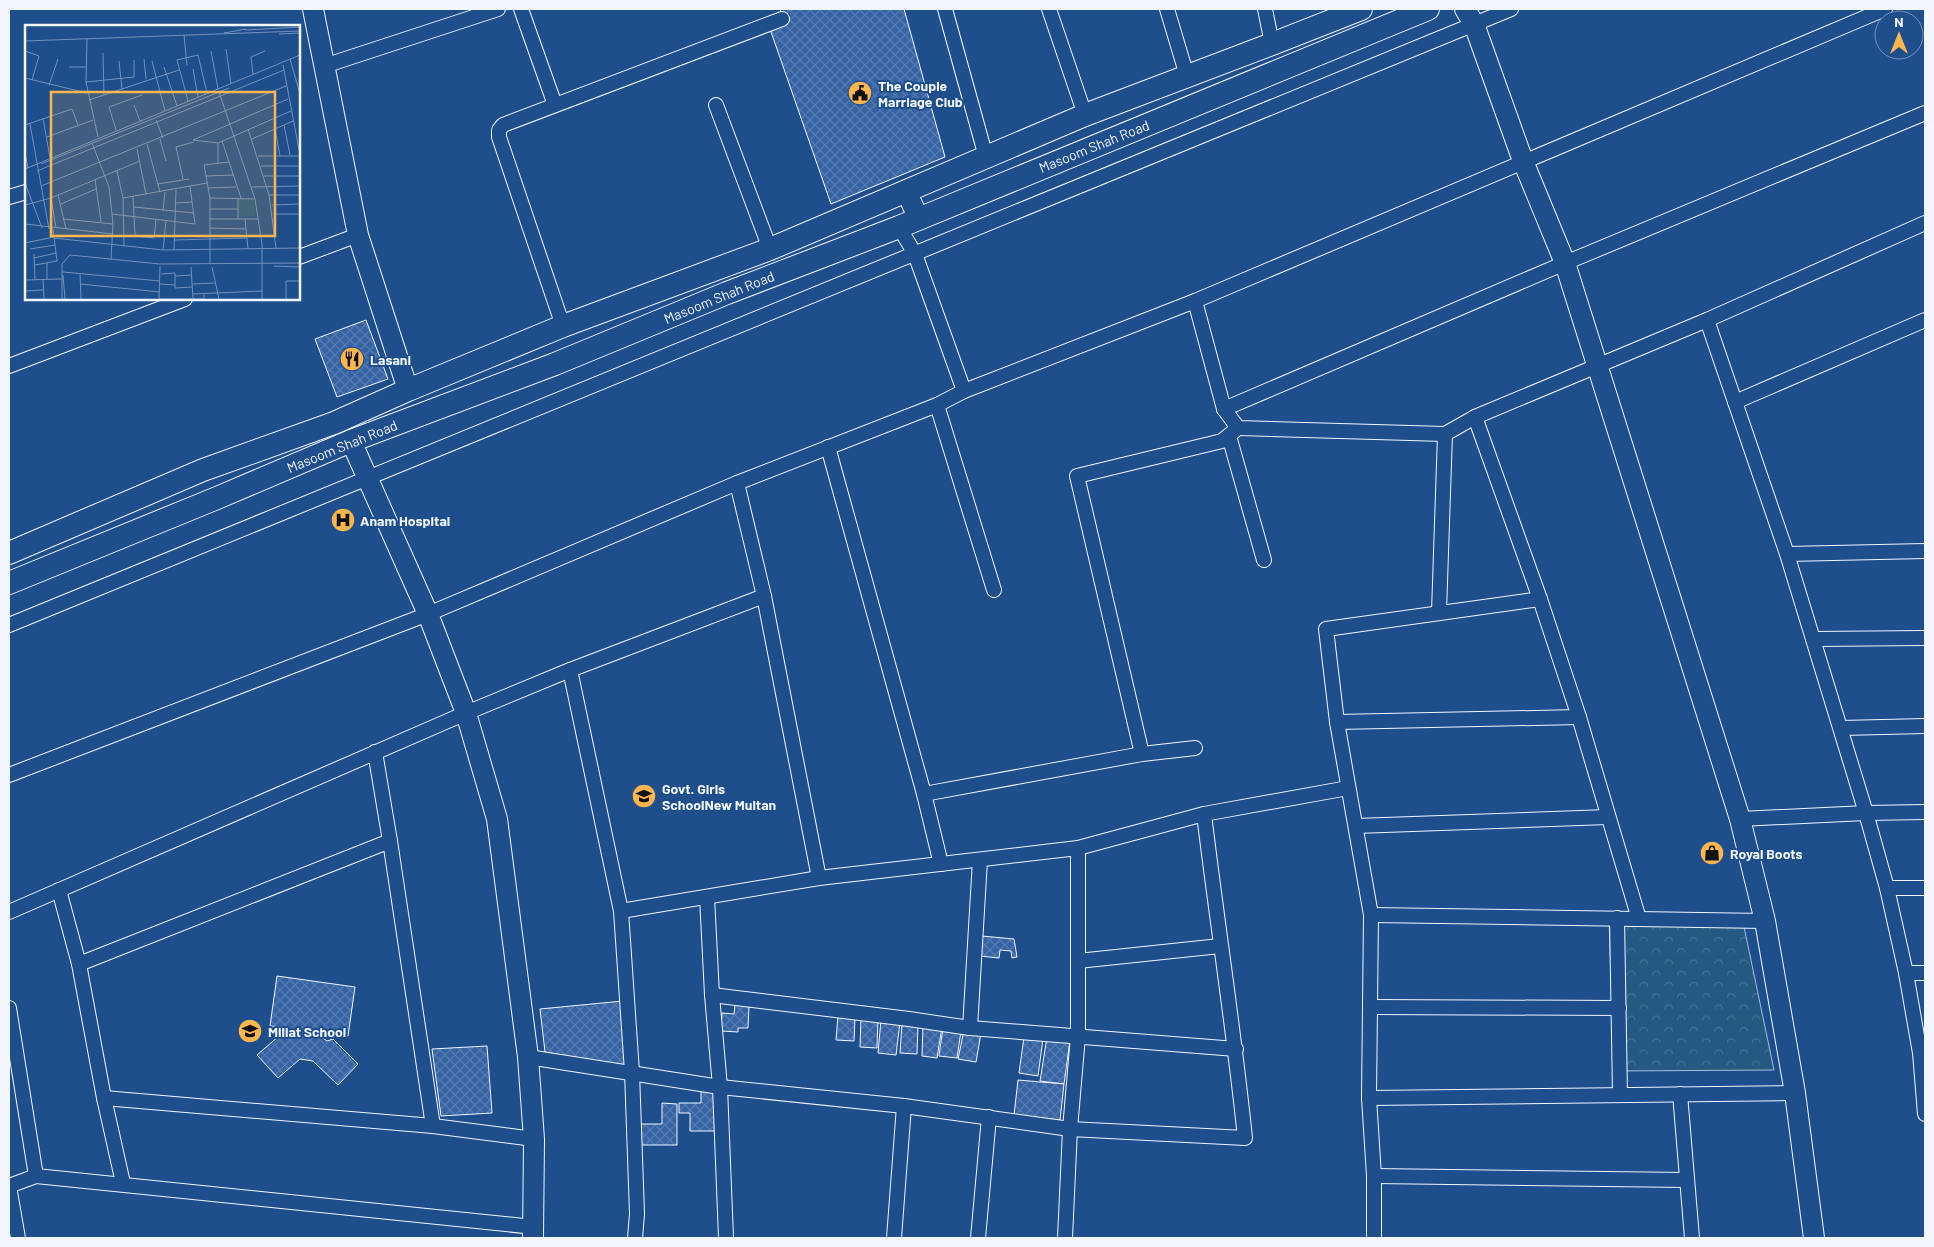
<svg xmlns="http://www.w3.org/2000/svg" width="1934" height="1247" viewBox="0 0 1934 1247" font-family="Barlow,sans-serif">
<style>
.park{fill:url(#park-crowns);stroke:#a8bbd7}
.building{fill:url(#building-cross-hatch);stroke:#f2f6ff}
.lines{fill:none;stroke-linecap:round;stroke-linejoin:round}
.street-casing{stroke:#f2f6ff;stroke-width:16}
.secondary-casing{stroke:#f2f6ff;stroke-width:22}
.primary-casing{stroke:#f2f6ff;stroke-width:24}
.street{stroke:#1f4e8c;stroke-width:14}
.secondary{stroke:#1f4e8c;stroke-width:20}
.primary{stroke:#1f4e8c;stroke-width:22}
.labels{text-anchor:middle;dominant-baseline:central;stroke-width:4;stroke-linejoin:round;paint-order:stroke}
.poi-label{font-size:14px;font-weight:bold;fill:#f2f6ff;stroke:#1f4e8c;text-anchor:start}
.street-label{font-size:14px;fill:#f2f6ff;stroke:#1f4e8c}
.inset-road{fill:none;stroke:#7391ba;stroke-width:1}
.view{fill:#ffb74d;fill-opacity:0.15;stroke:#ffb74d;stroke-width:2.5}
.inset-edge{fill:none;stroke:#f2f6ff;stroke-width:2.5}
</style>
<defs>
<pattern id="park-crowns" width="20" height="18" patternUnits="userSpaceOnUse" patternTransform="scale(1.25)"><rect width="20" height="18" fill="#245a82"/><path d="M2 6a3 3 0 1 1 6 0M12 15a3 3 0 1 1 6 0" fill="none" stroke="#447295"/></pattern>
<pattern id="building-cross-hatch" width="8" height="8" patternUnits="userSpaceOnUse" patternTransform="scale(1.25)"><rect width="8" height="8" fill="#3563a3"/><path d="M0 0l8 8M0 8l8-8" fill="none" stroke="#537ab1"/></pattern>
</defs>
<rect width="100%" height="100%" fill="#1f4e8c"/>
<path class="park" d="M1609,918L1743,922L1774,1070L1614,1071Z"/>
<g class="building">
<path d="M780,9H904L945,157L831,204L770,29L785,23Z"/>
<path d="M366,320L388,379L337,397L315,339Z"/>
<path d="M982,936L1014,939L1017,957L1012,958L1011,951L1000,950L999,958L980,956Z"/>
<path d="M277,976L355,987L348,1036L321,1033L323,1038L327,1041L333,1039L358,1064L338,1085L313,1061L300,1059L278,1078L257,1055L280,1035L283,1027L270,1026Z"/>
<path d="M623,1001L628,1069L545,1052L540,1009Z"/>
<path d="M735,1005L749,1006L748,1028H738V1032L721,1031L722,1013L734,1014Z"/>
<path d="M838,1016L855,1017L854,1041L836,1040Z"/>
<path d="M861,1017L878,1018L877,1048L860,1047Z"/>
<path d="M881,1020L900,1022L896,1055L878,1053Z"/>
<path d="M902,1023L918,1024L917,1054L900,1053Z"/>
<path d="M923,1025L942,1027L937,1058L922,1056Z"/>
<path d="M943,1028L961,1031L957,1058L939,1056Z"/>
<path d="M964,1030L981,1033L976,1062L958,1059Z"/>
<path d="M1024,1037L1043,1039L1038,1076L1019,1073Z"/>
<path d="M1047,1037L1070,1040L1064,1084L1040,1081Z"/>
<path d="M487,1046L492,1113L441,1116L432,1049Z"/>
<path d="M1018,1080L1064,1084L1060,1120L1014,1115Z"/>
<path d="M701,1085H717L718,1131H690V1113H679V1103H701Z"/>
<path d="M662,1103L677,1104V1145H641V1124H662Z"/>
</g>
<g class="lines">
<g class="street-casing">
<g id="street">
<path d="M521,9L555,105"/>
<path d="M945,9L986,157"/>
<path d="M1049,9L1085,115"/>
<path d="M1167,9L1187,76"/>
<path d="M1265,9L1272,44"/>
<path d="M324,66L498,9"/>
<path d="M716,105L770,249"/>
<path d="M9,197L26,192"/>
<path d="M899,227L915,254L964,391"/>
<path d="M299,257L358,235"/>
<path d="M1195,301L1224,409L1238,428L1445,434L1475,417L1707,320L1925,223"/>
<path d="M1707,320L1787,554L1866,813L1887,888L1906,973L1920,1053L1925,1114"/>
<path d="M563,326L499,137V130L503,125L782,19"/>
<path d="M9,366L185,299"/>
<path d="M1735,402L1925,320"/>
<path d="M937,405L994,590"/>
<path d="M1224,409L1565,263L1925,113"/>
<path d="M1475,417L1540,599L1579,717L1639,919"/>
<path d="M1229,436L1264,560"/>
<path d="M828,447L924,794L941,864"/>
<path d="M737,483L764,596L819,878"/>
<path d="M1787,554L1925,551"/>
<path d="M1439,612L1445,434"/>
<path d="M9,625L1511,9"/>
<path d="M1813,639L1925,638"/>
<path d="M570,670L621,911L632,1072L637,1214L635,1238"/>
<path d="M1337,722L1579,717"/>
<path d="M1841,728L1925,726"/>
<path d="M375,752L390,841L433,1126"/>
<path d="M1142,754L1077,476L1222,441L1238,428"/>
<path d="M9,775L428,614L737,483L937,405L964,391L1195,301L1885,9"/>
<path d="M924,794L1142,754L1195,748"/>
<path d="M1740,819L1866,813L1925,812"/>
<path d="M1356,826L1608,817"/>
<path d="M1887,888H1925"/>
<path d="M59,890L79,964L104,1098L123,1183"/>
<path d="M707,897L712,995L720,1087L726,1238"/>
<path d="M621,911L819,878L1078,848L1204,814"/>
<path d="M9,912L466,713L570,670L764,596"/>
<path d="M1371,915L1765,921"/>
<path d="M1617,918L1620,1095"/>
<path d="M1078,961L1220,946"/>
<path d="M79,964L390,841"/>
<path d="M1906,973H1925"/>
<path d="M712,995L909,1019L970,1028L1236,1049"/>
<path d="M1370,1007L1619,1008"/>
<path d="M9,1008L36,1176"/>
<path d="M970,1028L980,860"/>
<path d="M528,1057L720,1087L904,1106L1070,1129L1245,1138C1234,1030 1217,922 1204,814L1348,788"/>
<path d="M1680,1094L1692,1238"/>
<path d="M104,1098L433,1126L534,1139"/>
<path d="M1369,1098L1795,1093"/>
<path d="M1374,1176L1687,1180"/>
<path d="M9,1186L36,1176L534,1227"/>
<path d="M9,1186L18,1238"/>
<path d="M894,1238L904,1106"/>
<path d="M978,1238L989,1117"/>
<path d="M1065,1238L1070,1129L1078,1036V848"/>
<path d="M1374,1238V1176L1369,1098L1371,915L1337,722L1326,629L1540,599"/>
</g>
</g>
<g class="secondary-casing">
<g id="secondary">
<path d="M313,9L358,235L408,390"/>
<path d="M1465,9L1474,24L1523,161L1565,263L1740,819L1765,921L1795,1093L1814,1238"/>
<path d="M906,191L919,219"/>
<path d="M351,441L428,614L466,713L497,819L528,1057L534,1139L533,1238"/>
</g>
</g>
<g class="primary-casing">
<g id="primary">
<path d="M9,553L203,470L334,423L408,390L563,326L770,249L1085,115L1272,44L1361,9"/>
<path d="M9,583L217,498L351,441L555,364L727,293L899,227L1428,9"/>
</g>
</g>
<use href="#street" class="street"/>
<use href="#secondary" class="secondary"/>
<use href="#primary" class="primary"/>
</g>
<defs>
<g id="civic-disc" transform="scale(1.25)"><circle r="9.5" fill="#ffb74d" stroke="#1f4e8c"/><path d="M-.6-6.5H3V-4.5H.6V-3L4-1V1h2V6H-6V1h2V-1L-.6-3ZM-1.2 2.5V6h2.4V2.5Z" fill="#111"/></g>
<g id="restaurant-disc" transform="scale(1.25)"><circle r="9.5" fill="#ffb74d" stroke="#1f4e8c"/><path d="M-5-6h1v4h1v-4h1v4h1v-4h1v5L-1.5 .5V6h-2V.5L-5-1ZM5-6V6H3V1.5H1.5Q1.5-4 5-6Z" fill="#111"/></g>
<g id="hospital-disc" transform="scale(1.25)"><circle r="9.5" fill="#ffb74d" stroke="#1f4e8c"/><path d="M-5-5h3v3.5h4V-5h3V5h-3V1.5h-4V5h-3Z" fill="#111"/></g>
<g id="school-disc" transform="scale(1.25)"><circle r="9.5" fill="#ffb74d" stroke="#1f4e8c"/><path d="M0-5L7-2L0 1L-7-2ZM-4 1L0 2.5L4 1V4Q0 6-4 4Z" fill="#111"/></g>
<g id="shop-disc" transform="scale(1.25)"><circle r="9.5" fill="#ffb74d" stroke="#1f4e8c"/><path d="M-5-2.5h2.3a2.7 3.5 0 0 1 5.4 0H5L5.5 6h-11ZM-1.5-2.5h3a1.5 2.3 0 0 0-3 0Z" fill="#111"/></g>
<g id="university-disc" transform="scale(1.25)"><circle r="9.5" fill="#ffb74d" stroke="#1f4e8c"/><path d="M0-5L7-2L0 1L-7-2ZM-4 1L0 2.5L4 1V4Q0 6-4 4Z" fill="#111"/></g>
</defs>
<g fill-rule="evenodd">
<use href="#civic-disc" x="860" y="93"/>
<use href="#restaurant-disc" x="352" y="359"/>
<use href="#hospital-disc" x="343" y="520"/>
<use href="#school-disc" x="644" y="796"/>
<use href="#shop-disc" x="1712" y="853"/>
<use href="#university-disc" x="250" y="1031"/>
</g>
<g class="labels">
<g class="poi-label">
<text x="878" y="85">The Couple<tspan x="878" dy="16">Marriage Club</tspan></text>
<text x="370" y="359">Lasani</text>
<text x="360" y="520">Anam Hospital</text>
<text x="662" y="788">Govt. Girls<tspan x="662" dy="16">SchoolNew Multan</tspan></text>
<text x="1730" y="853">Royal Boots</text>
<text x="268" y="1031">Millat School</text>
</g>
<g class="street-label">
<text transform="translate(1094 146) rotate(-22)">Masoom Shah Road</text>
<text transform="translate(719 297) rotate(-22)">Masoom Shah Road</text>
<text transform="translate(342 446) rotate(-22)">Masoom Shah Road</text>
</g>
</g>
<g transform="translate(25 25)">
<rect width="275" height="275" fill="#1f4e8c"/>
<path d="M212,173L228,174L231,191H213Z" fill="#245a82"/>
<path class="inset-road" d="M220,5L275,2M199,8L221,4M254,9L275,8M159,10L162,41M62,14L61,57L73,112M0,16L275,6M201,24L206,59M0,26L14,31L7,55M186,26L193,64M78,28L79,70M119,34L121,54M265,34L275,69M94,36L97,64M127,36L140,86M258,40L275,130M44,42H61M139,42L152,81M168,44L173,72M228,49L226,32L240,26M0,53L62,68M61,57L109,52V35M24,60L33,34M194,67L230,174L237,219V274M64,75L154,45M163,76L152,35L173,30L182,68M109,80L115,96M18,93L25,133M131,95L138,113M5,99L24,204M0,100L47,84L53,100M259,100L265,130M223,104L244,170L251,223M250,104L255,131M91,105L84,82L117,70M22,112L68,95M135,114L141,136M227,114L268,96M168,115L193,118L266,86M168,115L263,74M197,116L216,173M67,118L84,162L88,199L86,235M122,119L135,167M112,124L121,169M0,128L3,143M233,131H275M193,138V118M16,139L204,63M236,141H275M0,144L275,30M12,146L259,45M92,146L98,173L99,221M181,151L209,150M239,151H275M70,154L76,197M158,154L151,122L169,117M0,158L17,203M133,159L164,154M16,161L261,61M227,162L275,161M183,163L211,162M33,170L41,204M244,170H275M108,171L110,211L129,213L131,195M26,173L31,203M98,173L165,161M185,173L230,174M213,173V194M151,178L167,177M36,179L71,164M0,180L26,173L115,136M247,180L275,179M109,182L169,188M185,184H213M138,186L140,167M87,189L170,199L165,161L182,158M248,189H275M38,194L88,199M184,194H233M220,194L223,224M0,199L88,209M185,203L221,204M29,213L138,225L275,223M149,215L222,213M0,218L29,212M5,224L30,220M138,225L141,196M149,225L151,165M9,229L10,255M9,233L31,228M22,238V254M185,239V173L179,140L204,137M10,240L32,236L28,204M249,241L275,242M166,242L168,274M187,242L194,274M38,247L135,256M55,248L56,274M136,249L150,248V260M38,250L40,274M150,251L167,250M18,254L19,274M0,255L37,254M55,259L135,267M135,259L150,260V263L167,262M167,259L191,258M0,266L18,265M168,269L237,266M37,274V239L45,230L135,239L275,238M134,274H179V268M134,274L135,241M261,274V256H275"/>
<path class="view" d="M26,67H250V211H26Z"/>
<rect width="275" height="275" class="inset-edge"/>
</g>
<rect width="1934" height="1247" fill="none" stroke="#f2f6ff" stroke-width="20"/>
<g transform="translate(1899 35)"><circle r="24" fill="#1f4e8c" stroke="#7391ba"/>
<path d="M0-4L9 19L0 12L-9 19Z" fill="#ffb74d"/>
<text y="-8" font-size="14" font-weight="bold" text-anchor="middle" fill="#f2f6ff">N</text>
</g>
</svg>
